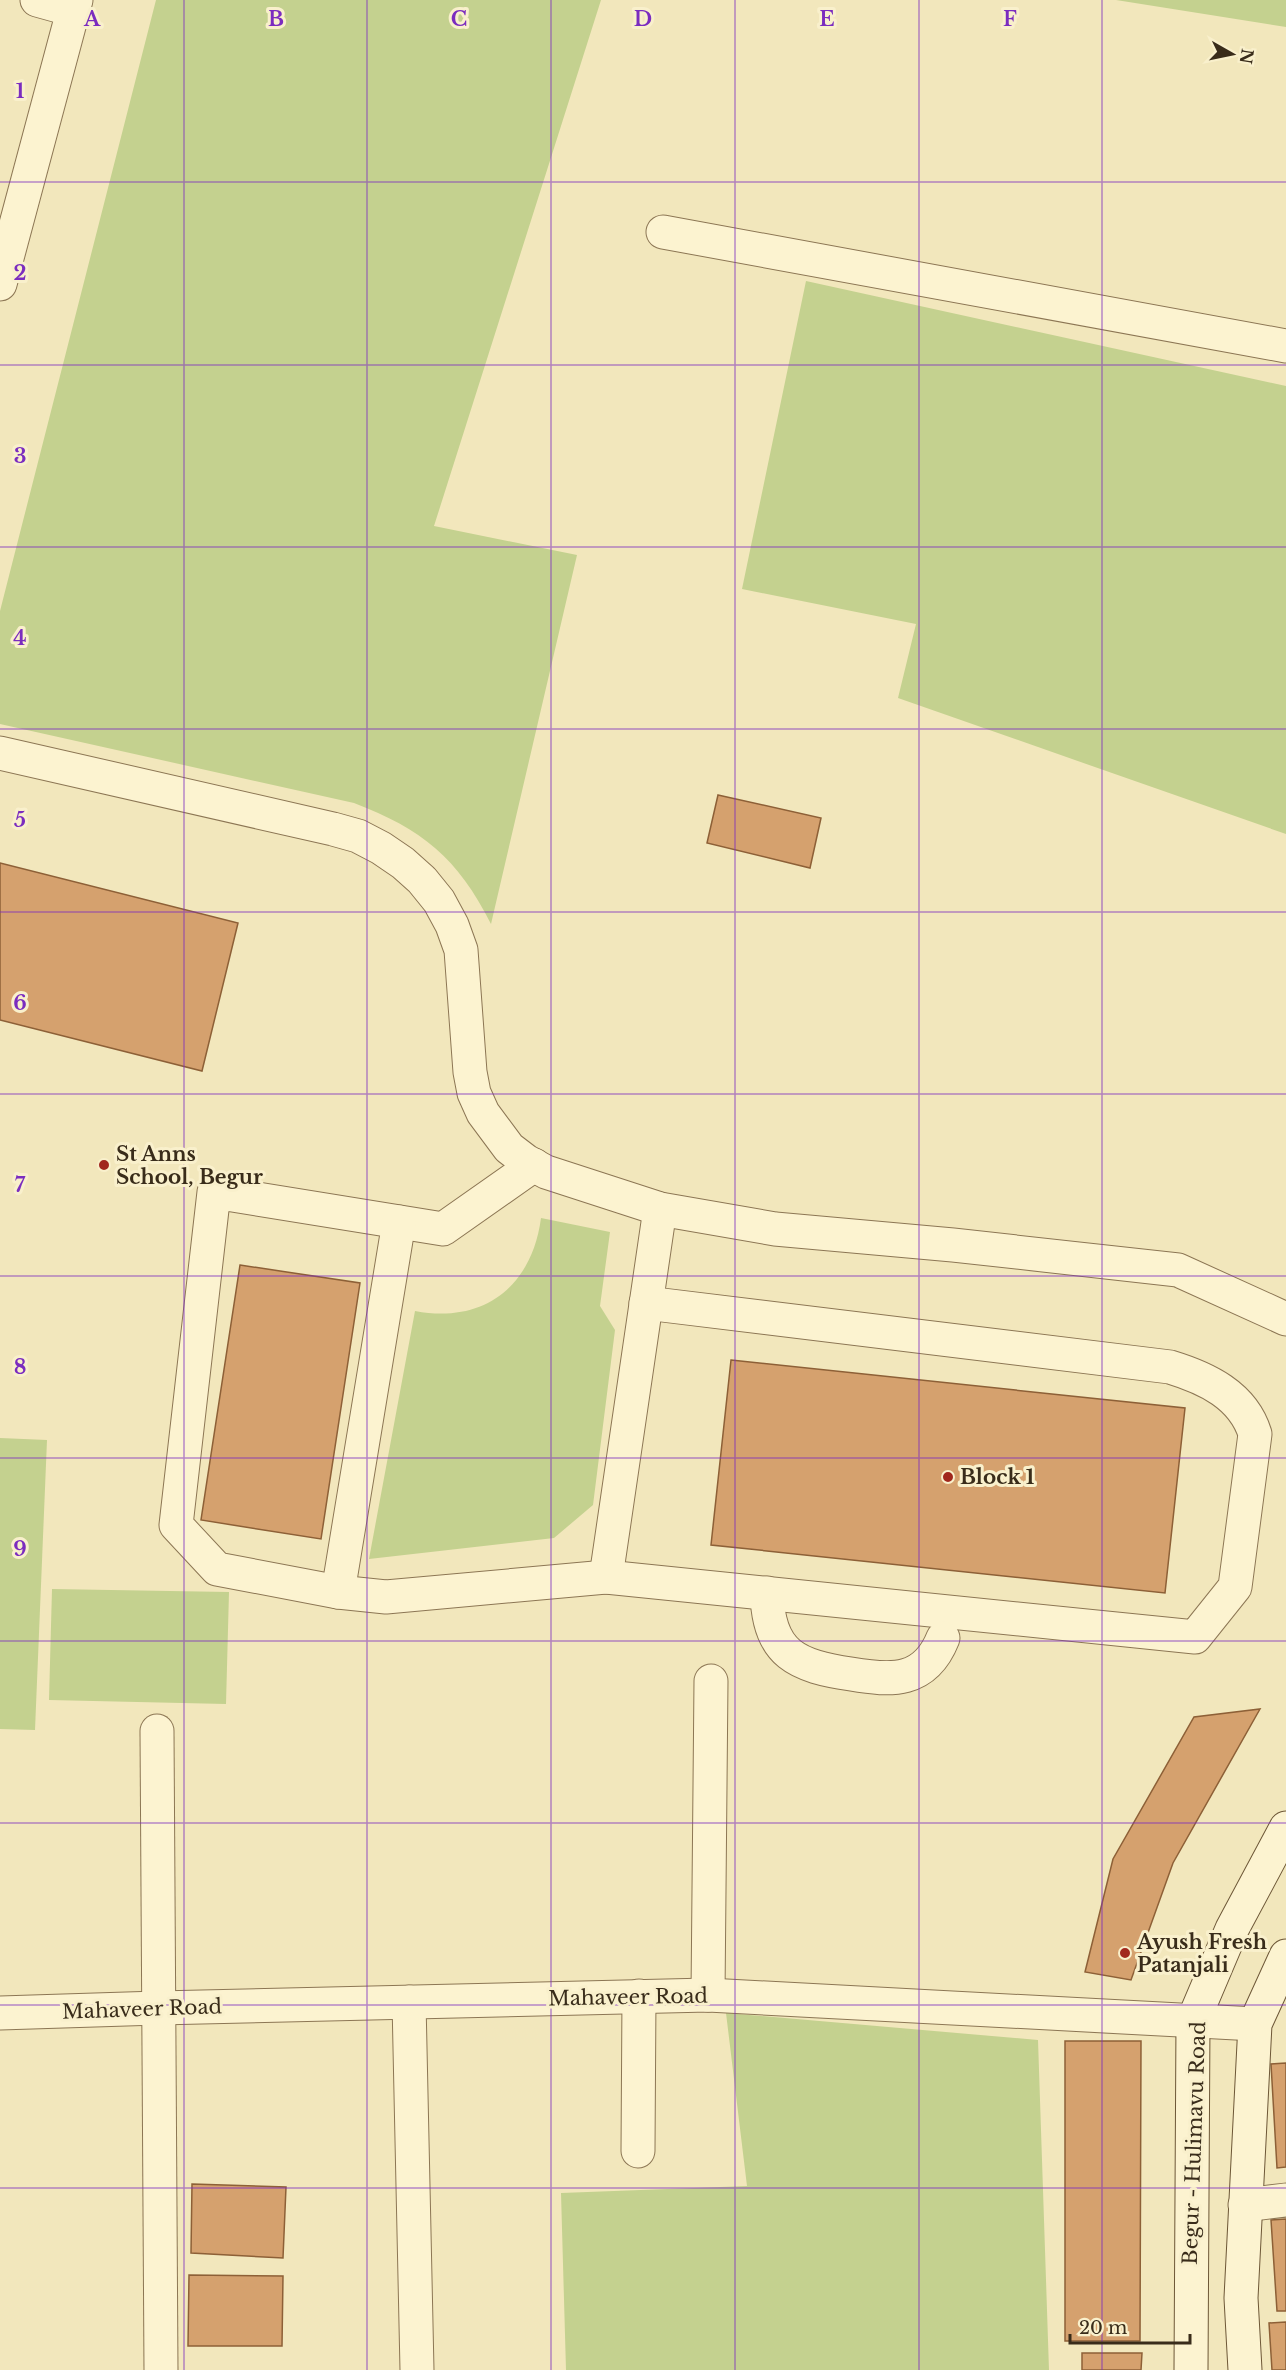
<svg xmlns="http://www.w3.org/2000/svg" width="1286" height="2370" viewBox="0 0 1286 2370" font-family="'Libre Baskerville',serif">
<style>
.green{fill:#c4d18f}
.building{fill:#d5a16e;stroke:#8d6037;stroke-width:1.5}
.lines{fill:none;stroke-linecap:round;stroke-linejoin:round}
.street-casing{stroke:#8c7654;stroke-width:35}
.secondary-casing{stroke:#6d5737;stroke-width:35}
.street{stroke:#fcf3d0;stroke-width:33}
.secondary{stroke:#fcf3d0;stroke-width:33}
.grid{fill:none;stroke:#7b2cbf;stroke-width:1.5;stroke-opacity:0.55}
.poi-dot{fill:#a1271d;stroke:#f9f0cc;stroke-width:2}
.labels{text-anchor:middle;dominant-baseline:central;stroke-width:6;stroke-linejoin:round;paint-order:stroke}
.poi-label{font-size:20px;font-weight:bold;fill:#392c1a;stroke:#f9f0cc;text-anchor:start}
.street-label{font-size:20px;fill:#392c1a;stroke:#f9f0cc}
.grid-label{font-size:20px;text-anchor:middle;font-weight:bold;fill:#7b2cbf;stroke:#f9f0cc;stroke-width:6;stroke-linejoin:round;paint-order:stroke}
</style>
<rect width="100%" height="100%" fill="#f2e7bc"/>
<g class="green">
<path d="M156,0H601L434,526L577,555L491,924C458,858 422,829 354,803L0,724V611Z"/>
<path d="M1116,0H1286V27Z"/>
<path d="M806,281L1286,386V834L898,698L916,624L742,589Z"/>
<path d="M541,1218L610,1232L600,1306L615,1330L593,1505L554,1538L369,1559L415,1311C483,1324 532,1287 541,1218Z"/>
<path d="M0,1438L47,1440L35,1730L0,1729Z"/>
<path d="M52,1589L229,1592L226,1704L49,1700Z"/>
<path d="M726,2013L1038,2040L1049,2370H566L561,2193L747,2186Z"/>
</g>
<g class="building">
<path d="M718,795L821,818L810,868L707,843Z"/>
<path d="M0,863L238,923L202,1071L0,1020Z"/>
<path d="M240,1265L360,1283L321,1539L201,1520Z"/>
<path d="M731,1360L1185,1408L1165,1593L711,1545Z"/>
<path d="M1260,1709L1173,1863L1131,1980L1085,1972L1113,1859L1194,1717Z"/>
<path d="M1065,2041H1141L1140,2341H1065Z"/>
<path d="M1286,2063V2167L1277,2168L1271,2064Z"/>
<path d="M192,2184L286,2187L283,2258L191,2253Z"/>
<path d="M1286,2219V2311H1277L1271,2220Z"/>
<path d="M189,2275L283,2276L282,2346H188Z"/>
<path d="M1286,2322V2370H1272L1269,2323Z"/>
<path d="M1082,2353H1142L1141,2370H1082Z"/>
</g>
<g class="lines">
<g class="street-casing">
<g id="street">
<path d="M37,0L73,10"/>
<path d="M663,232L1286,346"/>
<path d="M0,284L76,0"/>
<path d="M0,753L333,829L358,836L381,848L403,863L422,880L439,901L452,925L461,950L470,1072L474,1093L483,1113L509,1148L526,1161L546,1172L660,1209L775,1229L953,1245L1178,1270L1286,1319"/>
<path d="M534,1165L443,1229L214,1192L176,1525L217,1569L338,1592L386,1597L606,1577L1195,1637L1235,1587L1255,1434C1243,1395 1206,1378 1170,1367L646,1303"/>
<path d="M606,1577L660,1209"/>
<path d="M338,1592L399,1222"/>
<path d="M767,1593C768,1655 798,1666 851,1674C892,1681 925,1683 943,1638"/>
<path d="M157,1731L161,2370"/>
<path d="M708,1995L711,1681"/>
<path d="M409,2002L417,2370"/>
<path d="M0,2013L158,2008L708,1995L1255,2024"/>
<path d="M638,2151L639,1996"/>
<path d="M1245,2205L1286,2200"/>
</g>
</g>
<g class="secondary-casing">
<g id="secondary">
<path d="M1191,2370L1193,2021L1232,1929L1286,1828"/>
<path d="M1245,2370L1241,2298L1255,2024L1286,1956"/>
</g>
</g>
<use href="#street" class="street"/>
<use href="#secondary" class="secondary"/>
</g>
<path class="grid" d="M184,0V2370M367,0V2370M551,0V2370M735,0V2370M919,0V2370M1102,0V2370M0,182H1286M0,365H1286M0,547H1286M0,729H1286M0,912H1286M0,1094H1286M0,1276H1286M0,1458H1286M0,1641H1286M0,1823H1286M0,2005H1286M0,2188H1286"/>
<g class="poi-dot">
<circle cx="104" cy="1165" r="6"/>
<circle cx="948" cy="1477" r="6"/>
<circle cx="1125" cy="1953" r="6"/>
</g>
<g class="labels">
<g class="poi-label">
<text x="116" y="1154">St Anns<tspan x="116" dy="23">School, Begur</tspan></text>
<text x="960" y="1477">Block 1</text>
<text x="1137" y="1942">Ayush Fresh<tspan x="1137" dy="23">Patanjali</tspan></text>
</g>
<g class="street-label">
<text transform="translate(628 1997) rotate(-1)">Mahaveer Road</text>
<text transform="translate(142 2009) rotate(-2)">Mahaveer Road</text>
<text transform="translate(1194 2143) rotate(-88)">Begur - Hulimavu Road</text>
</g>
</g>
<g class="grid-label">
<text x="92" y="26">A</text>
<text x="276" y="26">B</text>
<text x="459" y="26">C</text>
<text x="643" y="26">D</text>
<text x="827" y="26">E</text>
<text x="1010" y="26">F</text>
<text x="20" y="98">1</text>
<text x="20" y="280">2</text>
<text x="20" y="463">3</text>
<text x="20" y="645">4</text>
<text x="20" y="827">5</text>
<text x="20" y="1010">6</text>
<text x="20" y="1192">7</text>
<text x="20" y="1374">8</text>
<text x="20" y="1556">9</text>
</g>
<g transform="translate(1232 54) rotate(99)" stroke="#f9f0cc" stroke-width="4.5" paint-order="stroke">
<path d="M0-4.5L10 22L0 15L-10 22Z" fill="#392c1a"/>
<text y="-9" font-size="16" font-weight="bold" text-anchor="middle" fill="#392c1a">N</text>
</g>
<path d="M1070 2334v9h120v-9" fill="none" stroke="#392c1a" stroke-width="3"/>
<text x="1079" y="2334" font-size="18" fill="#392c1a" stroke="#f9f0cc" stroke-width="4.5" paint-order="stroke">20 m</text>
</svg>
